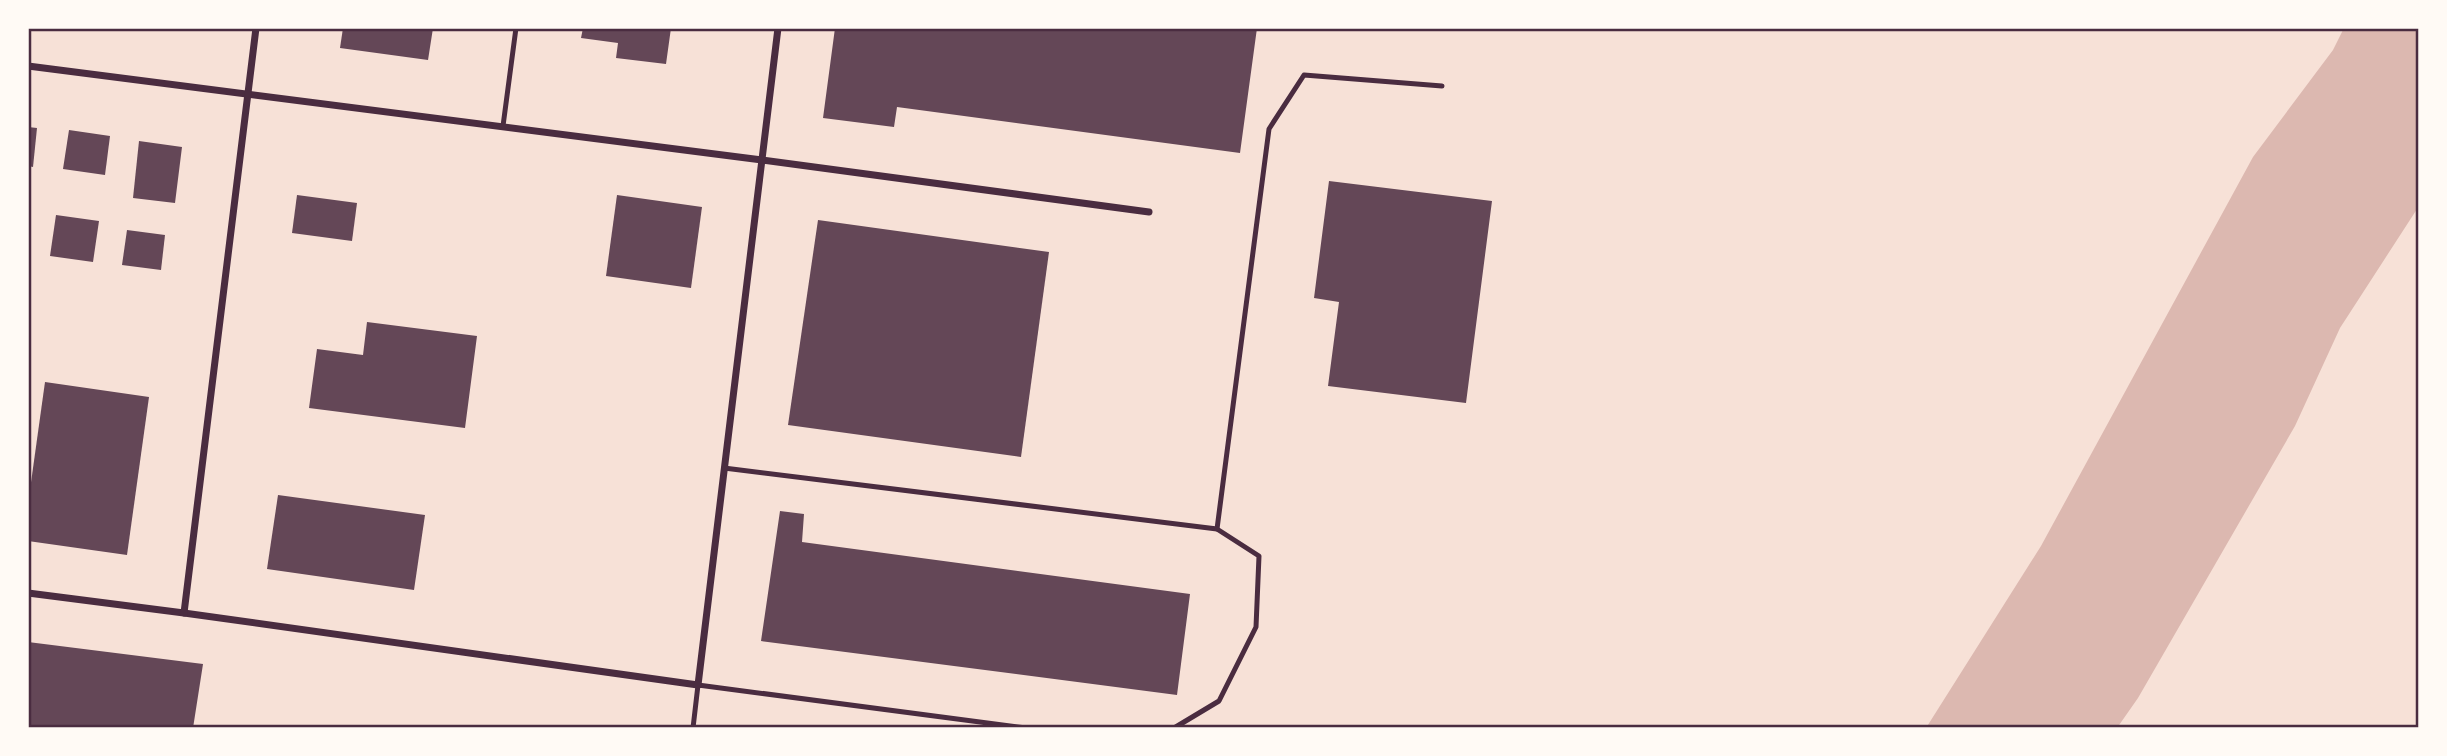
<svg xmlns="http://www.w3.org/2000/svg" width="2447" height="756" viewBox="0 0 2447 756" font-family="'Source Serif 4',serif">
<style>
.water{fill:#dcb8b0}
.building{fill:#644757}
.lines{fill:none;stroke-linecap:round;stroke-linejoin:round}
.service{stroke:#4a2c40;stroke-width:5}
.minor{stroke:#4a2c40;stroke-width:7}
.neatline{fill:none;stroke:#4a2c40;stroke-width:2.5}
</style>
<rect width="100%" height="100%" fill="#f7e1d7"/>
<path class="water" d="M2344,28H2419V206L2340,328L2295,426L2138,698L2117,728H1926L2041,546L2253,157L2333,50Z"/>
<g class="building">
<path d="M343,28H433L428,60L340,48Z"/>
<path d="M583,28H671L666,64L616,58L618,43L581,38Z"/>
<path d="M835,28H1257L1240,153L897,107L894,127L823,118Z"/>
<path d="M28,127L37,128L33,167L28,166Z"/>
<path d="M69,130L110,136L105,175L63,169Z"/>
<path d="M139,141L182,147L175,203L133,198Z"/>
<path d="M1329,181L1492,201L1466,403L1328,386L1339,302L1314,298Z"/>
<path d="M297,195L357,203L352,241L292,233Z"/>
<path d="M617,195L702,207L691,288L606,276Z"/>
<path d="M56,215L99,221L93,262L50,256Z"/>
<path d="M818,220L1049,252L1021,457L788,425Z"/>
<path d="M127,230L165,235L161,270L122,265Z"/>
<path d="M367,322L477,336L465,428L309,408L317,349L363,355Z"/>
<path d="M45,382L149,397L127,555L28,541V504Z"/>
<path d="M278,495L425,515L414,590L267,569Z"/>
<path d="M780,511L804,514L802,542L1190,594L1177,695L761,641Z"/>
<path d="M28,642L203,664L193,728H28Z"/>
</g>
<g class="lines">
<g class="service">
<path d="M503,126L516,28"/>
<path d="M724,468L1217,529L1259,556L1256,627L1219,701L1174,728"/>
<path d="M1217,529L1269,129L1304,75L1442,86"/>
<path d="M693,728L698,685L1026,728"/>
</g>
<g class="minor">
<path d="M28,66L762,160L1149,212"/>
<path d="M28,593L184,613L698,685L778,28"/>
<path d="M184,613L256,28"/>
</g>
</g>
<rect width="2447" height="756" fill="none" stroke="#fffaf5" stroke-width="60"/>
<rect x="30" y="30" width="2387" height="696" class="neatline"/>
</svg>
